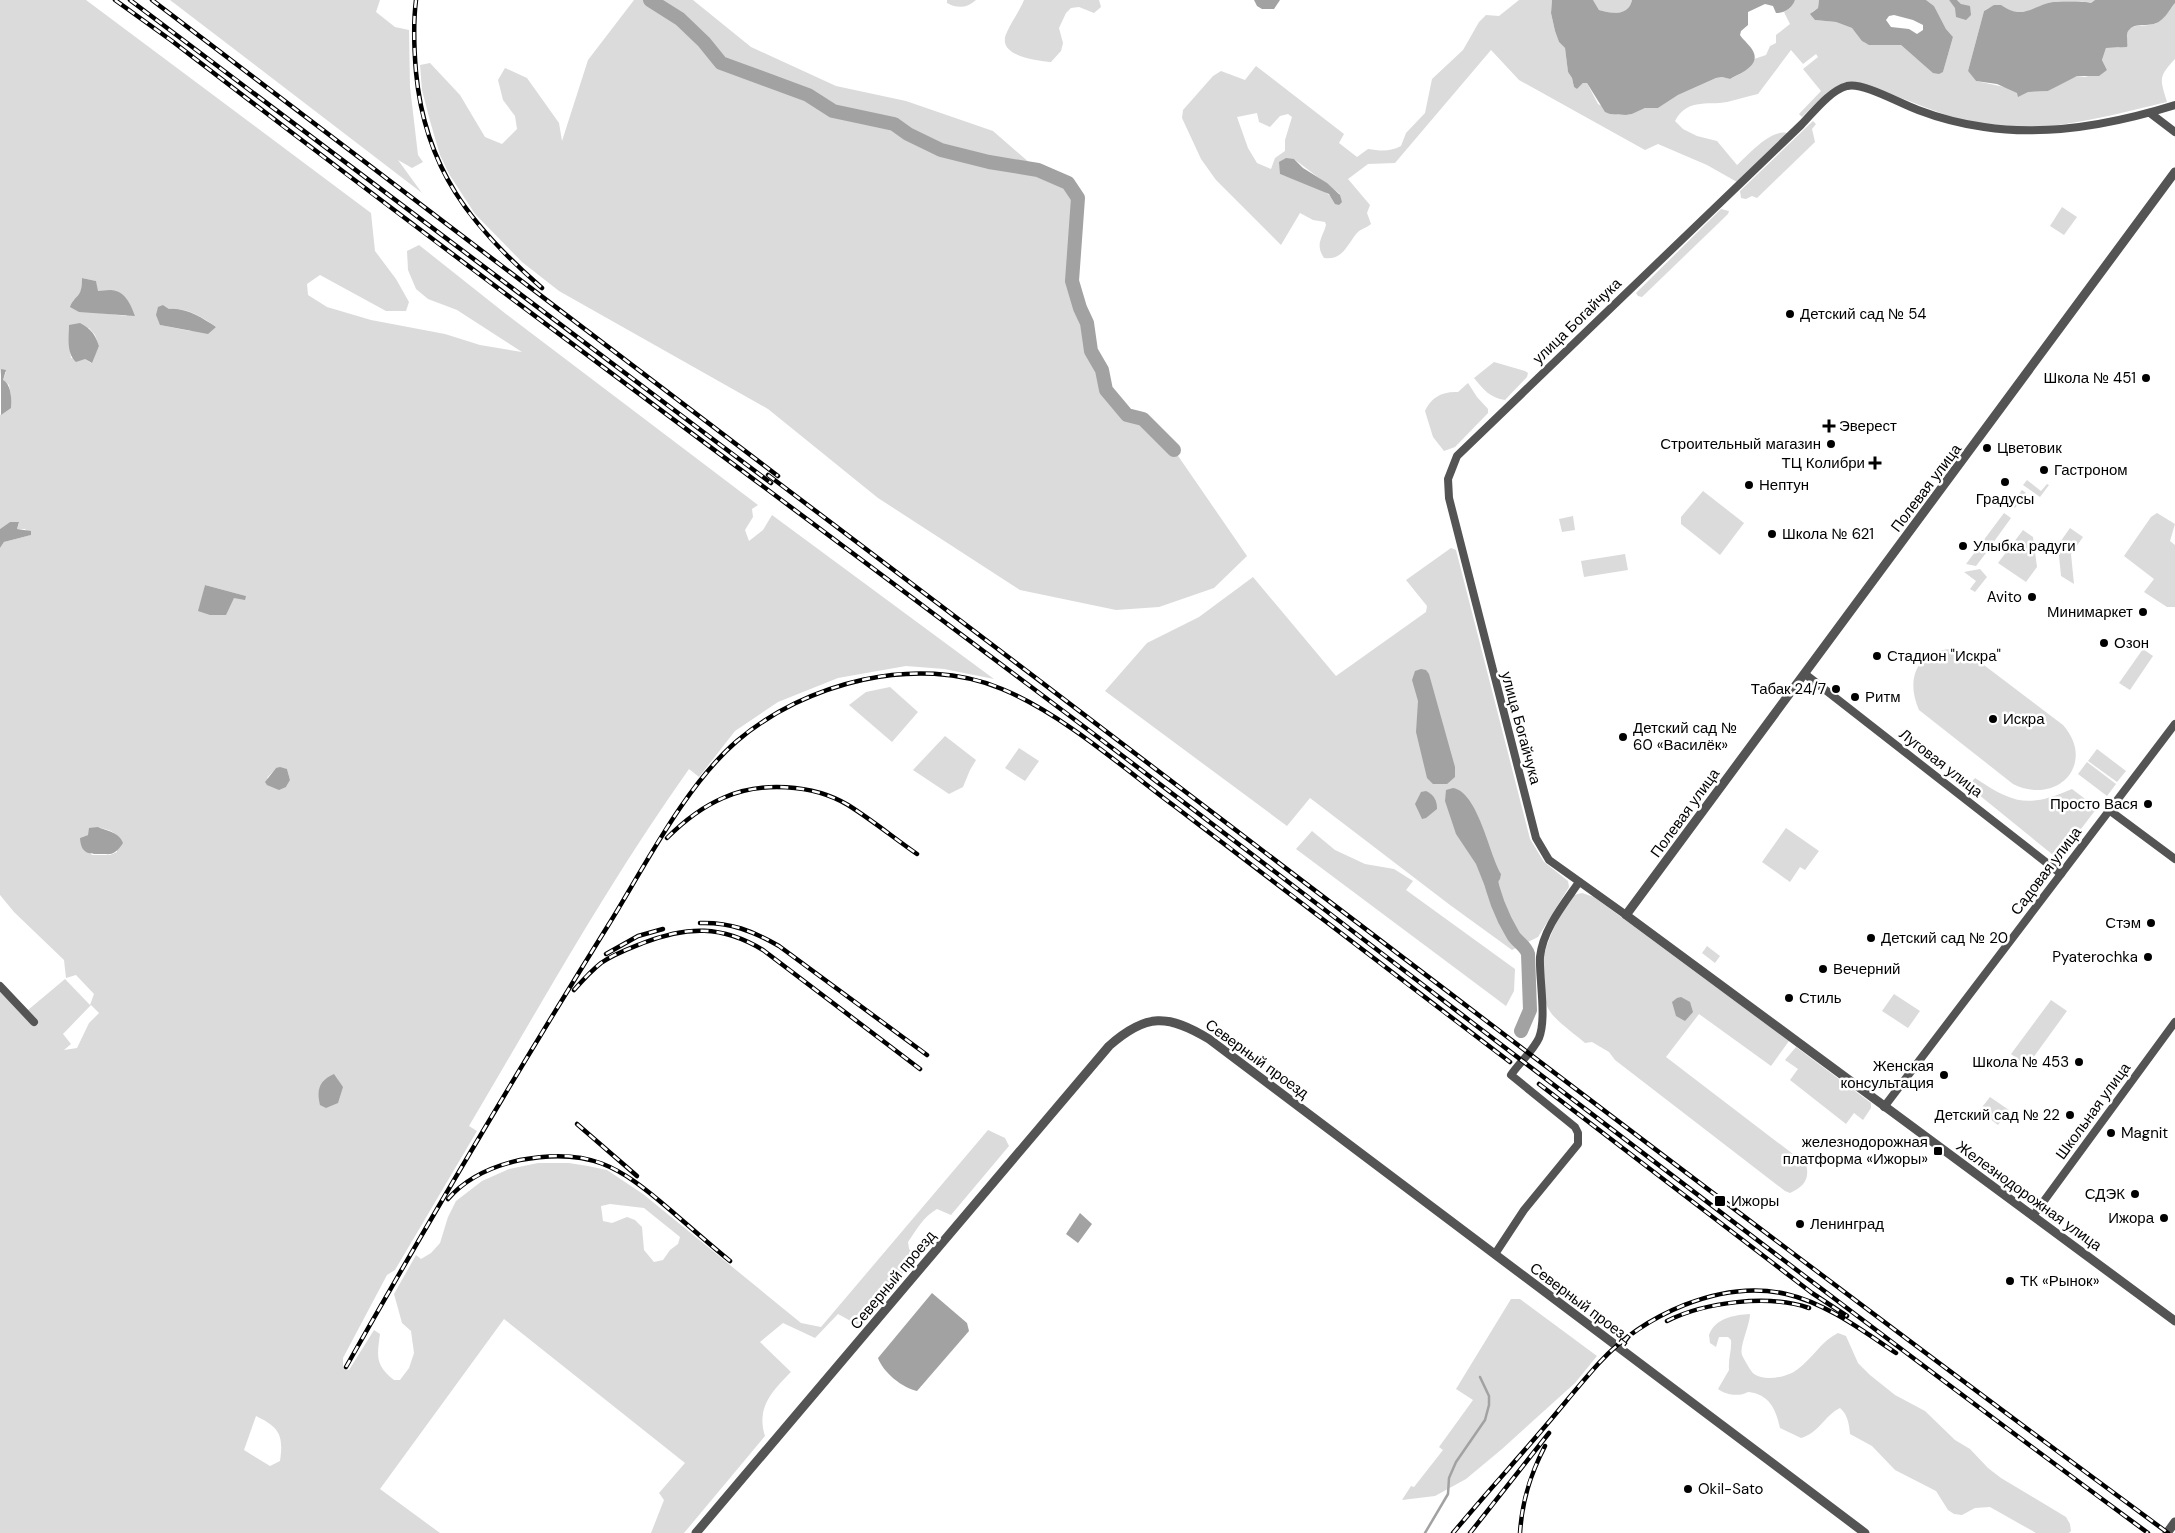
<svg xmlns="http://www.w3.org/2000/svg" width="2175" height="1533" viewBox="0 0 2175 1533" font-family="'DM Sans',sans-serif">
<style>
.green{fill:#dbdbdb;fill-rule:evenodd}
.water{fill:#a2a2a2;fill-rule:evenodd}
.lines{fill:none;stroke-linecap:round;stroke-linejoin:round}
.stream{stroke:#a2a2a2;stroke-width:2.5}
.river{stroke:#a2a2a2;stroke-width:14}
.minor{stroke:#545454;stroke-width:8}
.tertiary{stroke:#545454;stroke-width:9}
.rail-casing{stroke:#000;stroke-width:4.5}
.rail{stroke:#fff;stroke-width:2.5;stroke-dasharray:8;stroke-linecap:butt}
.poi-dot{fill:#000;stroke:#fff;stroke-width:2}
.labels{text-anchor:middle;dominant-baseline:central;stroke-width:5;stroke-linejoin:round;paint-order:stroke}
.poi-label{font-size:15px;fill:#000;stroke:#fff;text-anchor:start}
.street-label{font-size:15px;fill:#000;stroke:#fff}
</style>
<rect width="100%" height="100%" fill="#fff"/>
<g class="green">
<path d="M0,0H86L371,213L375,251L396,279L409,302L406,311H386L320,275L307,284L308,295L327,307L371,320L445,334L480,345L522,352L457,310L428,299L416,289L408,270L407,251L419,245L506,314L758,505L752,509L753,517L745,530L749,541L763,530L772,515L994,679L944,669L906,666L838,678L778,702L735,731L699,777L689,769C608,883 540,1006 469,1126L477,1131L395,1270L387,1275L343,1358V1368L349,1370L374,1330L380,1334C377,1356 375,1365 394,1380H400L409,1368L414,1353L411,1331L402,1323L394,1294L416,1255L421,1259L431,1253L440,1243L448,1217L456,1201L482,1181L509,1169L538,1163H569L588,1166L607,1170L643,1194L801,1323L821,1327L988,1130L1005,1138L1009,1146L951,1215L937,1209C923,1217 917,1229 908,1242L909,1249L913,1253V1261L858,1325L838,1314L815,1338L783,1323L760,1342L791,1372C772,1391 756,1408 765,1436L684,1533H651L664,1500L659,1493L685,1463L504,1319L380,1489L440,1533H0V982L28,1010L65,979L90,1005L94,994L76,975L66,978L64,960L14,912L0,895V548L4,542L31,535L25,529H17L19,523L10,522L0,529V415L9,408L11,396L9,385L3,380L6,372L1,369L0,375ZM82,278L96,281L97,291H106L127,316L100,313L73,301C82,295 82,288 82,278ZM163,305L169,309C185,307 203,317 216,327L190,331L160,325ZM89,328L95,335L99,346L91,363L85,359L71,358L69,341ZM205,585L246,596L234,597L231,603L199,611ZM276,768L287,769L290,780L286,787L267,778ZM98,827L111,831L116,835L117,852L110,855H92L80,838L88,835ZM91,1005L99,1013L89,1023L77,1048L64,1050L71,1044L63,1034ZM610,1204L644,1208L680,1237L678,1244L670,1250L663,1260L654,1262L644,1250L642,1227L635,1220L627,1217L612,1223L603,1221L601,1206ZM256,1416C279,1427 284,1435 280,1461L270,1466L244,1450Z"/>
<path d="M170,0H380L376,12L395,27L409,30L410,87L418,155L423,162L412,168L398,160L422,193Z"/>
<path d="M634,0H693L751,47L836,86L906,101L993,131L1038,170L1068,183L1078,198L1072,281L1080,308L1087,323L1091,351L1102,370L1106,390L1127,415L1143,419L1174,450L1247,556L1214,588L1159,607L1116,610L1020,590L878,498L768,409L559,291L522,262L475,214L449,174L440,155L430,121L422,90L420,65L430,63L460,95L485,137L502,144L517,129L515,116L503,100L498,80L505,68L527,78L559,123L562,141L588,60Z"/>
<path d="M947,0H976C967,8 958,9 947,3Z"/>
<path d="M1024,0H1099L1101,7L1094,13L1079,7L1071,8L1066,13L1059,28L1063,43L1061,51L1051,62C1035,60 995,56 1007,32C1012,21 1019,12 1024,0Z"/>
<path d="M1519,0H1552L1551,13L1555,31L1559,42L1565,48L1568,72L1572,78L1574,87L1577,89L1583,83H1587L1598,104L1618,115H1626L1632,114L1645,108H1658L1678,95L1716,78L1722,77L1730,79C1740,74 1750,70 1754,59L1766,55L1770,46L1776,43V35L1790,24L1784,12L1790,8L1795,0H1819L1818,8L1812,12L1815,20L1836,22L1852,28L1865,43L1876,45H1901L1916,58L1943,72L1953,37L1946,29L1934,6L1926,0H1949L1966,20L1961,4L1957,0H2095L2091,3C2082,1 2057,1 2048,3C2040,6 2032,12 2023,13C2008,14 1997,0 1984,11L1968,71L1976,81L2028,92L2048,91L2069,79L2077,76L2085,77L2107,70L2102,60L2106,48H2118L2128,44C2121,17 2147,31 2160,21C2166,16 2170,9 2175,3V59C2158,77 2160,79 2167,102C2108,116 2028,139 1968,122C1929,111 1893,92 1853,82C1831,85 1817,103 1802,117L1799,114L1821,91L1803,69L1818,57L1816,54L1803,64L1791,50L1758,94C1748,96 1740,99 1731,101C1711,107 1688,96 1675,121L1683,129L1697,136L1717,141L1737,165C1748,155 1773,126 1789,134L1737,182L1707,165L1658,144L1645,150L1519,80L1491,50L1395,163L1368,164L1348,179L1370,205L1367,213L1371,224C1367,228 1360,229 1357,233C1348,243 1343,261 1324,258C1315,244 1322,239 1326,225L1325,222L1313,220L1300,213L1281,245L1216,180L1201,159L1182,118L1183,110L1213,76L1221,71L1245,80L1256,66L1344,134L1339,143L1357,157L1368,149C1381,151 1389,152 1401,146L1406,133L1425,113L1432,79L1463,50L1479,22L1486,15L1499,16ZM1257,113L1259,122L1270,127L1280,116L1288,114L1292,117L1285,140V151L1275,158L1271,169L1257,163L1248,148L1237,117ZM1294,159L1340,194L1332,197L1322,190L1280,174Z"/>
<path d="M1593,0H1632C1629,16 1612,14 1599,10Z"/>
<path d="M1813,121L1816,124L1812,129L1815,142L1757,198L1752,196L1746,199L1741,198L1740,191Z"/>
<path d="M2062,207L2077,217L2064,235L2050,226Z"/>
<path d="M1721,209L1729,211L1728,214L1642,297L1638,296L1636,293L1638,291Z"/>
<path d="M1494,362L1525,371L1528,373L1527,377L1505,400C1490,398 1483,389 1474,378Z"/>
<path d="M1468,383L1477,397L1488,409V413L1455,447L1444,451L1433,437L1425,411C1431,397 1443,391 1458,392Z"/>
<path d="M2027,480L2041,491L2047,484L2049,485L2040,497L2023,485Z"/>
<path d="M2022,490L2026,493L2015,508L2011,505Z"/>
<path d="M1703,491L1744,523L1720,555L1681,524V517Z"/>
<path d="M2004,513L2011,518L1990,547L1983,541Z"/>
<path d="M2157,513L2175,524L2170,541L2175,545V607H2167L2144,592L2154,579L2124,556L2151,517Z"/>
<path d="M1573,516L1575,530L1562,532L1559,519Z"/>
<path d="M2070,528L2083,537L2071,554L2074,584L2061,576L2058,545Z"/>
<path d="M2023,530L2033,537L2037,567L2026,582L1998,563Z"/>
<path d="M1451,548L1456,550L1530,839L1544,862L1568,881L1569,887L1538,937L1512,950L1450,905L1310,798L1287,826L1105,691L1147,643L1199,617L1253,577L1336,676L1426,612L1427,606L1406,580Z"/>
<path d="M1978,548L1986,553L1976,566L1966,564Z"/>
<path d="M1625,554L1628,570L1584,577L1581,561Z"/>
<path d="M1980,569L1987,577L1975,592L1970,589L1976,581L1964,572Z"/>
<path d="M1950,649L1964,651L1972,656L2063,725C2097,764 2057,806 2013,784L1919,710C1906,681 1915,652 1950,649Z"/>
<path d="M2143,649L2153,656L2130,690L2119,683Z"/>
<path d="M890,687L918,712L892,742L849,705L866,692Z"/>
<path d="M945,736L976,760L970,770L963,787L949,794L913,770Z"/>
<path d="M1019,748L1039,761L1025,781L1005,768Z"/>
<path d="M2097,749L2126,771L2117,782L2088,761Z"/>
<path d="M2087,762L2116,784L2107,796L2078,774Z"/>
<path d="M1975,778C2014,804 2028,808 2072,789L2097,808L2058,859L1968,786Z"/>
<path d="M1786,828L1819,851L1805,870L1800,867L1790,882L1762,862Z"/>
<path d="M1312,831L1335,850L1365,864L1394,869L1413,881L1406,890L1515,969L1514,991L1506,1006L1296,849Z"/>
<path d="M1582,893L1594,897L1789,1041L1771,1066L1699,1014L1666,1057L1806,1164C1810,1179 1804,1187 1790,1193L1785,1191L1615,1060L1609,1052L1592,1042L1585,1043C1575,1034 1551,1018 1547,1006C1543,995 1543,968 1544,956C1546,944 1564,902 1574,895C1577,894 1579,894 1582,893Z"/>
<path d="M1707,946L1720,956L1715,963L1702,953Z"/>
<path d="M1894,994L1920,1011L1908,1028L1882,1011Z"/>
<path d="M2051,1000L2067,1011L2027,1066L2011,1054Z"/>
<path d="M1796,1047L1871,1103V1108L1863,1120L1854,1113L1846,1124L1790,1080L1798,1069L1785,1060Z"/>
<path d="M1990,1097L2009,1110L1998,1125L1979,1111Z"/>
<path d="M1511,1299H1520L1597,1356L1575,1383L1502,1449L1466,1479L1435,1496L1402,1500L1411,1486L1414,1487L1443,1450L1439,1447L1473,1400L1456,1389Z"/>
<path d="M1750,1314C1750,1325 1739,1347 1742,1355C1744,1359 1751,1372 1754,1374C1765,1382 1788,1377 1798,1369C1813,1358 1821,1341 1838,1333L1846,1336L1858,1363L1870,1375L1895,1395L1925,1411L1955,1440L1970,1449L1988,1468L2001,1478L2066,1517L2070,1524L2071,1531L2069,1533H2036L1990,1507L1975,1508L1962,1515L1954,1514L1948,1510L1936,1491L1895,1470L1872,1446L1850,1434C1849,1424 1848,1415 1840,1408C1825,1415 1819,1433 1801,1438L1780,1428C1776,1409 1769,1394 1748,1392C1739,1397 1726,1395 1718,1389L1729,1370C1728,1359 1732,1350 1731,1340L1728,1337H1719L1716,1347L1710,1343L1709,1335C1715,1318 1734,1315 1750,1314Z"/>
</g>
<g class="water">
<path d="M1254,0H1280L1274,9H1262L1257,6Z"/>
<path d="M1552,0H1593L1599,10C1612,14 1629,16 1632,0H1795C1792,8 1785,13 1776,13L1773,6L1765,4L1748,12V25L1741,31L1740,35C1744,41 1750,45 1753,51C1761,66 1739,74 1730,79L1722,77L1716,78L1678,95L1658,108H1645L1632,114L1626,115L1610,114L1605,112L1587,83H1583L1577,89L1574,87L1572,78L1568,72L1565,48L1559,42L1555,31L1551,13Z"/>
<path d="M1819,0H1926L1934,6L1946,29L1953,37L1943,72L1939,74L1933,73L1901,45H1869L1862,41L1852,28L1836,22L1815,20L1810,14L1818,8ZM1894,15L1913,20L1923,25V30L1917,34L1909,29L1891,27L1886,20L1889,16Z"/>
<path d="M1949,0H1957L1961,4L1970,6L1971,15L1966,20L1956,17L1955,8Z"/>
<path d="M2095,0H2175V3C2170,9 2166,17 2160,21C2151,28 2136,22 2130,29C2124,34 2129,41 2127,47L2106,48L2102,60L2107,70L2099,76H2077L2048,91L2028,92L2018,97L2017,93L1997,84L1976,81L1968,71L1984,11L1994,5H2001C2021,19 2029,9 2048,3C2055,1 2084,1 2091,3Z"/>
<path d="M1286,158L1294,159L1303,168L1327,183L1340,195L1342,202L1339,205L1335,204L1329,194L1280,174L1279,162Z"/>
<path d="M82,278L96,281L98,291C102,291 106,290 110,290C125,290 131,305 135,316L79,312L70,307C76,293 82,299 82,278Z"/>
<path d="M163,305L169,309C185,307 203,318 216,327L208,334L160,325L156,315L158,307Z"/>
<path d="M80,323C91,329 95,334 99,346L92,363L85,359L76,362C66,353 69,337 69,325Z"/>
<path d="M1,369L6,370L3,380C11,384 12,399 11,408L1,415Z"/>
<path d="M10,522H19L17,529L31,531V535L4,542L0,548V529Z"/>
<path d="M205,585L246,596L245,600L234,598L226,615H210L198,611Z"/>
<path d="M1421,669L1426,670L1429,674L1455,767V777L1447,784H1433L1427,778L1416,732L1418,701L1412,680L1415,671Z"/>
<path d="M280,767L287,769L290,780L286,787L279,790L267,785L265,782L276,768Z"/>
<path d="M1453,788C1478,792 1489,854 1501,874L1500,879L1492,890L1486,889L1476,864L1456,834L1445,801L1446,790Z"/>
<path d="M1426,791C1434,795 1437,800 1437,809L1426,818L1422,819L1415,804L1421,792Z"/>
<path d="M98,827C107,831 119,832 123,843C121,846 118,850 115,852C111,855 108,854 103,854C90,854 81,855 80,838L88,835L89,828Z"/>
<path d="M1681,997L1690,1002L1693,1012L1685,1021L1676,1016L1672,1002L1677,998Z"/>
<path d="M334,1074L343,1087L338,1103L326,1108L320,1105C316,1089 320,1080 334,1074Z"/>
<path d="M1080,1213L1092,1224L1078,1243L1066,1234Z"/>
<path d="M932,1293L967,1323L969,1331L917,1391C902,1388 883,1372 878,1358Z"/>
</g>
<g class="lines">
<path class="stream" d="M1425,1533L1448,1494L1449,1478L1456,1462L1485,1420L1489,1405V1396L1480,1377"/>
<g class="river">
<path d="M650,0L680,19L704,42L721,63L808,95L833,111L894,124L908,134L941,150L989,162L1038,170L1068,183L1078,198L1072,281L1080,308L1087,323L1091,351L1102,370L1106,390L1127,415L1143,419L1174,450"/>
<path d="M1489,872C1493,895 1501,915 1513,935C1517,942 1526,946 1528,954L1530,1010L1521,1031"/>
</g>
<g class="minor">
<path d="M2150,113L2175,132"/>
<path d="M1805,674L2061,874"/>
<path d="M2109,810L2175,859"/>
<path d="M1626,915L1549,860L1536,838L1449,498L1448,479L1457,456L1801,125C1813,113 1829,91 1847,86C1863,82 1901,104 1918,110C1939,118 1962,124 1984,127C2048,137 2114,124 2175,105"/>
<path d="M0,986L34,1022"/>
<path d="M1884,1107L2175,724"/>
<path d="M2033,1216L2175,1022"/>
<path d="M1495,1254L1524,1210L1578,1144V1133L1575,1127L1511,1075C1519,1063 1533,1051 1539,1038C1547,1018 1539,979 1540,957C1543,929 1564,904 1579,882"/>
</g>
<g class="tertiary">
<path d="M2175,172L1626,915L2175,1321"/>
<path d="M696,1533L1109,1046C1146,1013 1168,1014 1209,1039L1865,1533"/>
<path d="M2167,1533L2175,1522"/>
</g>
<g class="rail-casing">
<g id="rail">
<path d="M115,0L172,41C481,279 796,509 1107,744C1454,1007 1798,1275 2148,1533"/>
<path d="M130,0L771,483"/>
<path d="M152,0L778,476"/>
<path d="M416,0C413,24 414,48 416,72C425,169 471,226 542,288"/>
<path d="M768,475C1235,827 1697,1186 2168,1533"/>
<path d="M667,838C683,822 702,807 723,798C760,781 813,784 848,805C872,820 894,838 917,854"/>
<path d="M700,923C730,922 753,931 779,946L927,1055"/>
<path d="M606,954L638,936L663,929"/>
<path d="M574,990C582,981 591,971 601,963C614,954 628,949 643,943C687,926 722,925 763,950L920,1069"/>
<path d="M1539,1084L1812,1293L1847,1316"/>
<path d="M577,1124L637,1176"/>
<path d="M448,1199C466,1178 493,1166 520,1160C589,1147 619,1166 669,1209C689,1226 709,1244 730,1261"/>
<path d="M1667,1321C1705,1302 1768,1294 1809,1308"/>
<path d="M346,1367C431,1217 518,1070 609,924C645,866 685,786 737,741C805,683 917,653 1002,689C1062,714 1121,766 1173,805C1286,890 1397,977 1510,1062"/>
<path d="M1453,1533C1482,1498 1513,1464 1542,1430C1561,1408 1579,1385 1599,1363C1643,1315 1721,1279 1786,1294C1826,1303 1863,1331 1896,1353"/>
<path d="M1470,1533L1549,1433"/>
<path d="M1520,1533C1522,1501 1530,1475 1545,1446"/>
</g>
</g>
<use href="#rail" class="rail"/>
</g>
<g class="poi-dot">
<circle cx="1790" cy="314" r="5"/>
<circle cx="2146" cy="378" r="5"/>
<path d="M1826.5 418.5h5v5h5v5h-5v5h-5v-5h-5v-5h5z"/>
<circle cx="1831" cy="444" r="5"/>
<circle cx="1987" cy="448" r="5"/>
<path d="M1872.5 455.5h5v5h5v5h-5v5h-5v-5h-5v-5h5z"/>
<circle cx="2044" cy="470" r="5"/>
<circle cx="2005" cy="482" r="5"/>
<circle cx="1749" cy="485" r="5"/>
<circle cx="1772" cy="534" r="5"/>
<circle cx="1963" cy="546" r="5"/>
<circle cx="2032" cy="597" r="5"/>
<circle cx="2143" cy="612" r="5"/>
<circle cx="2104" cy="643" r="5"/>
<circle cx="1877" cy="656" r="5"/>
<circle cx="1836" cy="689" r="5"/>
<circle cx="1855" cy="697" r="5"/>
<circle cx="1993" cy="719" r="5"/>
<circle cx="1623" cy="737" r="5"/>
<circle cx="2148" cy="804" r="5"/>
<circle cx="2151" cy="923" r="5"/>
<circle cx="1871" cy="938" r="5"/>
<circle cx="2148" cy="957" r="5"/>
<circle cx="1823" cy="969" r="5"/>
<circle cx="1789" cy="998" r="5"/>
<circle cx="2079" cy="1062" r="5"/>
<circle cx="1944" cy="1075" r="5"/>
<circle cx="2070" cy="1115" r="5"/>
<circle cx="2111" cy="1133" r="5"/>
<rect x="1933" y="1146" width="10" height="10" rx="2.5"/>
<circle cx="2135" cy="1194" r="5"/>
<rect x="1714" y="1195" width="12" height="12" rx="2.5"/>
<circle cx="2164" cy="1218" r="5"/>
<circle cx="1800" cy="1224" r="5"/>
<circle cx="2010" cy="1281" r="5"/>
<circle cx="1688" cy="1489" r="5"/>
</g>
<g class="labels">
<g class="poi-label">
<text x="1800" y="314">Детский сад № 54</text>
<text x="2136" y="378" text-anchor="end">Школа № 451</text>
<text x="1839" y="426">Эверест</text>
<text x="1821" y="444" text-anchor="end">Строительный магазин</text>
<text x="1997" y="448">Цветовик</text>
<text x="1865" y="463" text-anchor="end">ТЦ Колибри</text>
<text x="2054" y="470">Гастроном</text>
<text x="1759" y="485">Нептун</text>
<text x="2005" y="499" text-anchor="middle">Градусы</text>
<text x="1782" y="534">Школа № 621</text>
<text x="1973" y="546">Улыбка радуги</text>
<text x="2022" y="597" text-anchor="end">Avito</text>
<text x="2133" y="612" text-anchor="end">Минимаркет</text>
<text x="2114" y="643">Озон</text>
<text x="1887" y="656">Стадион "Искра"</text>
<text x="1826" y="689" text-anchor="end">Табак 24/7</text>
<text x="1865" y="697">Ритм</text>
<text x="2003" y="719">Искра</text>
<text x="1633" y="728">Детский сад №<tspan x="1633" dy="17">60 «Василёк»</tspan></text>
<text x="2138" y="804" text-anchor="end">Просто Вася</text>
<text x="2141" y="923" text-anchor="end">Стэм</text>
<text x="1881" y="938">Детский сад № 20</text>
<text x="2138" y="957" text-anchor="end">Pyaterochka</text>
<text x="1833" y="969">Вечерний</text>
<text x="1799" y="998">Стиль</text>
<text x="2069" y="1062" text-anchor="end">Школа № 453</text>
<text x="1934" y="1066" text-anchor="end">Женская<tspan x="1934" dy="17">консультация</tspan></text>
<text x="2060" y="1115" text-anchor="end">Детский сад № 22</text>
<text x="2121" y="1133">Magnit</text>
<text x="1928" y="1142" text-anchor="end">железнодорожная<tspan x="1928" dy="17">платформа «Ижоры»</tspan></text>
<text x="2125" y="1194" text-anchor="end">СДЭК</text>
<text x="1731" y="1201">Ижоры</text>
<text x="2154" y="1218" text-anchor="end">Ижора</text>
<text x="1810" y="1224">Ленинград</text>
<text x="2020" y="1281">ТК «Рынок»</text>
<text x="1698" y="1489">Okil-Sato</text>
</g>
<g class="street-label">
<text transform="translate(1577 321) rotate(-44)">улица Богайчука</text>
<text transform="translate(1926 488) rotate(-53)">Полевая улица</text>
<text transform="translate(1521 728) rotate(75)">улица Богайчука</text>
<text transform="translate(1941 763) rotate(38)">Луговая улица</text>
<text transform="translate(1685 813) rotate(-54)">Полевая улица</text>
<text transform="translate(2046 871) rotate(-53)">Садовая улица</text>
<text transform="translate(1257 1059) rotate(36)">Северный проезд</text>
<text transform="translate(2093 1111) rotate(-54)">Школьная улица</text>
<text transform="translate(2029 1196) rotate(36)">Железнодорожная улица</text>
<text transform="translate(893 1280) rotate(-50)">Северный проезд</text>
<text transform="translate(1581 1303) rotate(37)">Северный проезд</text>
</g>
</g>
</svg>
